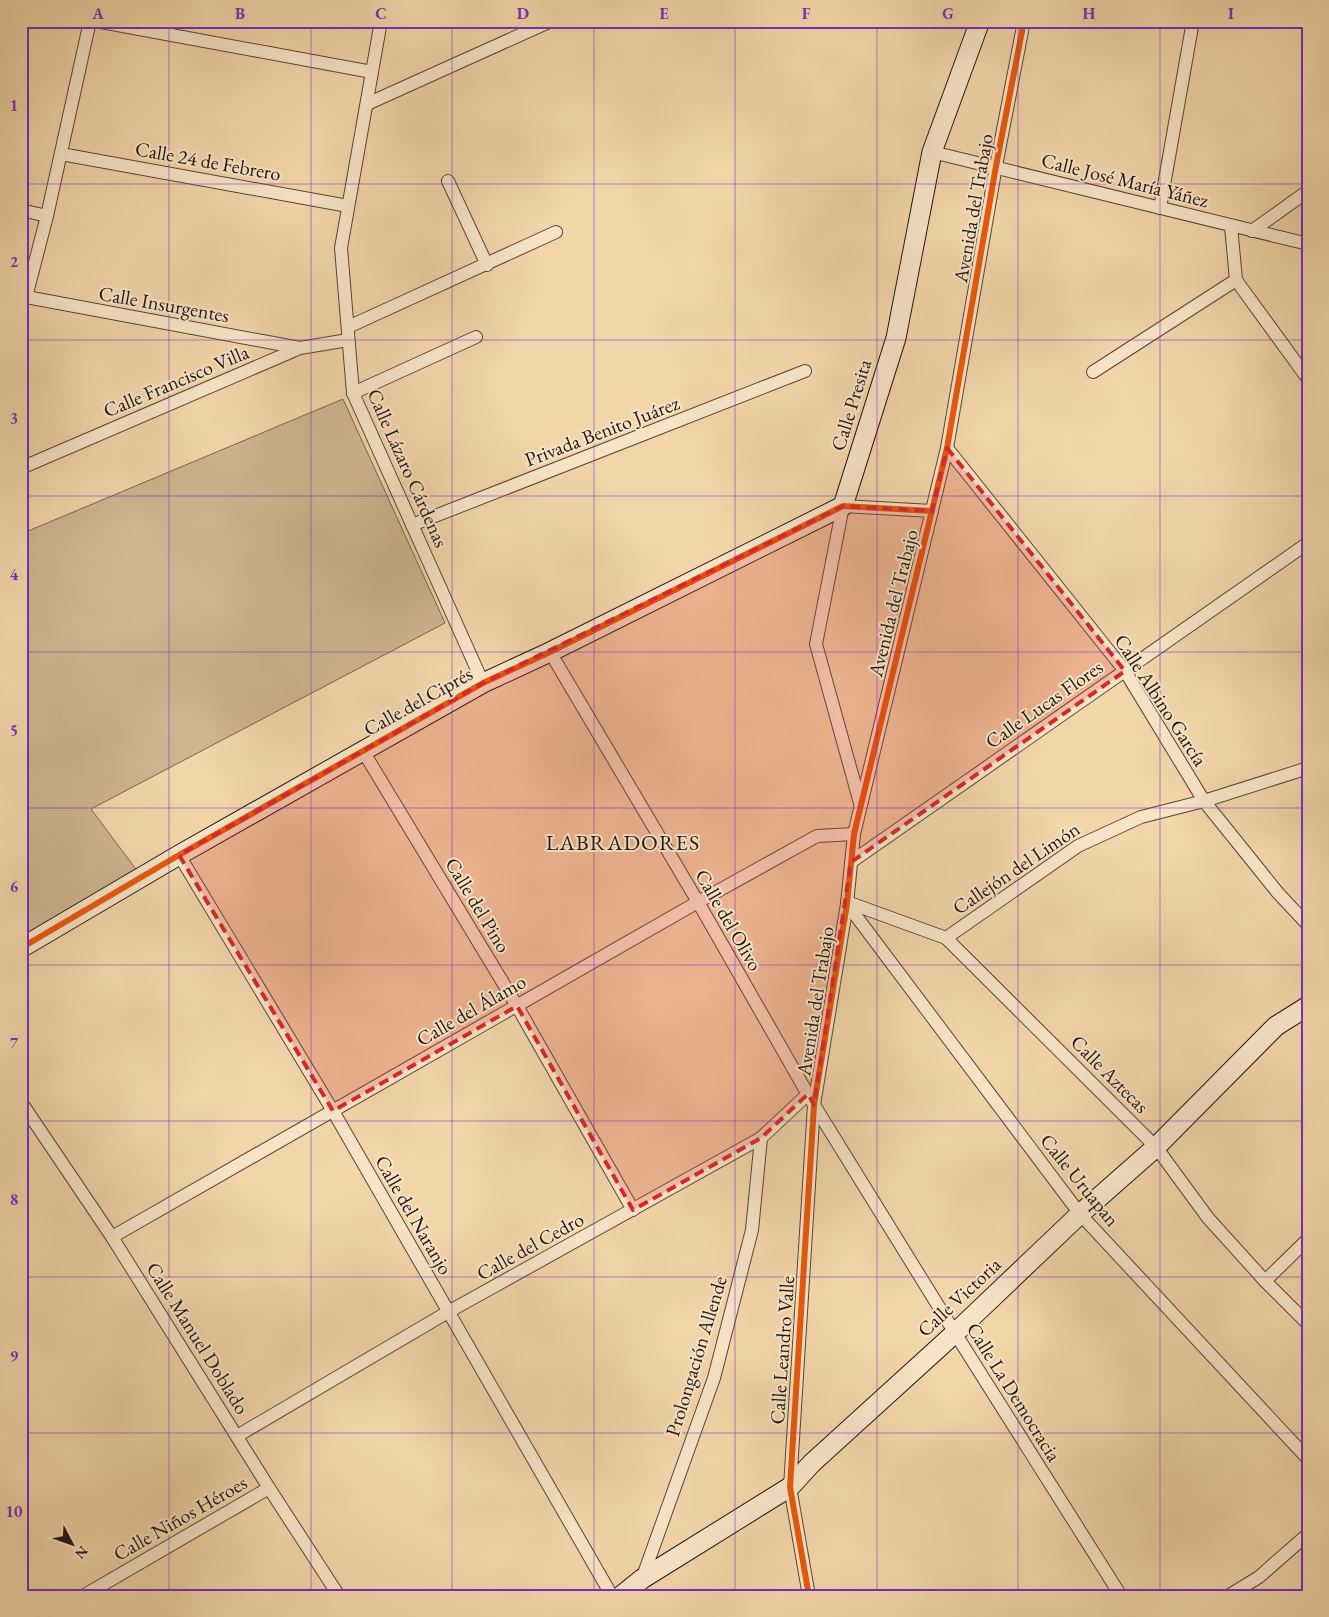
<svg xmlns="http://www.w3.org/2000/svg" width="1329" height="1617" viewBox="0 0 1329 1617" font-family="'EB Garamond',serif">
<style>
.green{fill:#ceb48f;stroke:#78644f}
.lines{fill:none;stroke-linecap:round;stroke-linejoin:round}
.street-casing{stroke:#554536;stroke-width:14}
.secondary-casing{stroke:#21150f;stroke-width:21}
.street{stroke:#f7e4c7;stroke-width:12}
.secondary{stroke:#f7e4c7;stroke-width:19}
.cycleway-casing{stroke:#f7e4c7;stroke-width:9}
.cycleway{stroke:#e8590c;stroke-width:6}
.marked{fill:#d62828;fill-opacity:0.2;stroke:#d62828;stroke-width:4;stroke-dasharray:10 6;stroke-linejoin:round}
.grid{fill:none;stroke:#7b2cbf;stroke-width:1;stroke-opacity:0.55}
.labels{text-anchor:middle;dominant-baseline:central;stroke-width:4;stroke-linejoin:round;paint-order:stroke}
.street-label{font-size:20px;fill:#21150f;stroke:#f7e4c7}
.quarter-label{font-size:22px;letter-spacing:1px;fill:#21150f;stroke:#f7e4c7}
.neatline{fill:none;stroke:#7b2cbf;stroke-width:2}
.grid-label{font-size:16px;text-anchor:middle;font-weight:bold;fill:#7b2cbf}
</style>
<rect width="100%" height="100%" fill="#f2d5a9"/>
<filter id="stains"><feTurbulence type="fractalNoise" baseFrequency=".004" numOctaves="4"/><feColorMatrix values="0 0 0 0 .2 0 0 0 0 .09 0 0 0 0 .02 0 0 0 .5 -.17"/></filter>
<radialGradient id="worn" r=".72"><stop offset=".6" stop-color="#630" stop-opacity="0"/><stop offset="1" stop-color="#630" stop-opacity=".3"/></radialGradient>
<path class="green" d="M343,399L445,623L91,809L138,872L21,938V534Z"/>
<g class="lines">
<g class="street-casing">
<g id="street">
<path d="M96,21L372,72"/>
<path d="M381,21L341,248L353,393L483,683"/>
<path d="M367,104L551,21"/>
<path d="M932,152L1308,244"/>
<path d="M61,154L348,206"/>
<path d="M448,181L487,265"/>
<path d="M1160,208L1193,21"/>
<path d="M21,210L47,216"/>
<path d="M1231,226L1236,280L1308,379"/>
<path d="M1252,231L1308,191"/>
<path d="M21,296L300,348"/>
<path d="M26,297L47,216L90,21"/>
<path d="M348,327L556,232"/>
<path d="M1093,372L1236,280"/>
<path d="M353,393L476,337"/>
<path d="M947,448L1125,671L1204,801L1278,893L1308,925"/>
<path d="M21,468L300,348L348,340"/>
<path d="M412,525L805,371"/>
<path d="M550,652L698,902L814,1105L955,1333L1121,1596"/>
<path d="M363,751L517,1006L633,1210"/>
<path d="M860,803L816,644L843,506L932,511"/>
<path d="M179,855L333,1111L612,1596"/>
<path d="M851,862L1308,543"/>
<path d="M847,902L946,938L1156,1147L1208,1218L1265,1281L1308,1324"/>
<path d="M847,904L1080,1214L1308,1459"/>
<path d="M946,938L1078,846L1141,817L1204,801L1308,768"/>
<path d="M21,1102L112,1237L269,1488L339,1596"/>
<path d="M112,1237L698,902L817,836L854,834"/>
<path d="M1265,1281L1308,1239"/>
<path d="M237,1436L448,1312L761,1138L808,1094"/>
<path d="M642,1579L714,1378L752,1230L761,1138"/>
<path d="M83,1596L269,1488"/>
<path d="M809,1596L790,1487L814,1105L847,904L854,834L947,448L996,166L1024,21"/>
<path d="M1228,1596L1259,1577L1308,1534"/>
</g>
</g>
<g class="secondary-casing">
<g id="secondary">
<path d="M21,948L179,855L483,683L550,652L843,506L896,338L932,152L980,21"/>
<path d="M621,1596L642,1579L790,1487L812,1463L955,1333L1080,1214L1156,1147L1276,1026L1308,1006"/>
</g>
</g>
<use href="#street" class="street"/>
<use href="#secondary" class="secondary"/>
<g class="cycleway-casing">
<g id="cycleway">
<path d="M21,948L179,855L483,683L550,652L843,506L932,511"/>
<path d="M809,1596L790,1487L814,1105L847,904L854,834L947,448L996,166L1024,21"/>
</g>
</g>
<use href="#cycleway" class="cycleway"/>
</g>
<path class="marked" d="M947,448L1125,671L851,862L814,1105L808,1094L761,1138L633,1210L517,1006L333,1111L179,855L483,683L843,506L932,511Z"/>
<path class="grid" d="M169,21V1596M311,21V1596M452,21V1596M594,21V1596M735,21V1596M877,21V1596M1018,21V1596M1160,21V1596M21,184H1308M21,340H1308M21,496H1308M21,652H1308M21,808H1308M21,965H1308M21,1121H1308M21,1277H1308M21,1433H1308"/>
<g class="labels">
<g class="street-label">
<text transform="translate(208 161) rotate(10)">Calle 24 de Febrero</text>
<text transform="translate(1125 180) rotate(14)">Calle José María Yáñez</text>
<text transform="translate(973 208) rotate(-80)">Avenida del Trabajo</text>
<text transform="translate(164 304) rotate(10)">Calle Insurgentes</text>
<text transform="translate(176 381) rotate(-23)">Calle Francisco Villa</text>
<text transform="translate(851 405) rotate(-73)">Calle Presita</text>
<text transform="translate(602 431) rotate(-21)">Privada Benito Juárez</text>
<text transform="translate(408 468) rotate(66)">Calle Lázaro Cárdenas</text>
<text transform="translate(893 603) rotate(-76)">Avenida del Trabajo</text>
<text transform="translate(1161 700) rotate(57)">Calle Albino García</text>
<text transform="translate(418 701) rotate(-29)">Calle del Ciprés</text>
<text transform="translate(1044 704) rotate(-35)">Calle Lucas Flores</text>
<text transform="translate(1016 868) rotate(-34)">Callejón del Limón</text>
<text transform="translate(478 905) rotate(59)">Calle del Pino</text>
<text transform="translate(729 920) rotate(60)">Calle del Olivo</text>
<text transform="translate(815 1001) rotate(-81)">Avenida del Trabajo</text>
<text transform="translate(471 1010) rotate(-30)">Calle del Álamo</text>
<text transform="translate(1110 1074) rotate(45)">Calle Aztecas</text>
<text transform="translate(1080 1180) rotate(51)">Calle Uruapan</text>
<text transform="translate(414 1215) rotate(60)">Calle del Naranjo</text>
<text transform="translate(530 1246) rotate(-29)">Calle del Cedro</text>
<text transform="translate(959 1297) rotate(-43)">Calle Victoria</text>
<text transform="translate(198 1338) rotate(58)">Calle Manuel Doblado</text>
<text transform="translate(782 1350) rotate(-86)">Calle Leandro Valle</text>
<text transform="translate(696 1356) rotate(-73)">Prolongación Allende</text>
<text transform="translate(1014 1392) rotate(58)">Calle La Democracia</text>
<text transform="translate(180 1518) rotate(-30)">Calle Niños Héroes</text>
</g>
<g class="quarter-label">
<text x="623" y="842">LABRADORES</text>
</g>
</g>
<rect width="1329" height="1617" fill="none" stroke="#f2d5a9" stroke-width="55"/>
<g transform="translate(72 1544) rotate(131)" stroke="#f7e4c7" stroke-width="4" paint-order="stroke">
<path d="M0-4L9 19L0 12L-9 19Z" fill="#21150f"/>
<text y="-8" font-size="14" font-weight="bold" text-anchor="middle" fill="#21150f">N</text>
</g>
<rect x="28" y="28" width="1274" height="1562" class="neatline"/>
<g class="grid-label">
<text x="98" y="19">A</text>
<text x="240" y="19">B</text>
<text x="381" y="19">C</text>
<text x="523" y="19">D</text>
<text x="664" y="19">E</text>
<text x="806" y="19">F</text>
<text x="948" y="19">G</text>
<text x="1089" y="19">H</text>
<text x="1231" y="19">I</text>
<text x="14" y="111">1</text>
<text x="14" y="267">2</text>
<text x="14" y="424">3</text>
<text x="14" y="580">4</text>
<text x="14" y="736">5</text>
<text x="14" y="892">6</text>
<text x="14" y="1048">7</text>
<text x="14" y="1205">8</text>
<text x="14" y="1361">9</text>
<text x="14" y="1517">10</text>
</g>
<rect width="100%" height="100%" filter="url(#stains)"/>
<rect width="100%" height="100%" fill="url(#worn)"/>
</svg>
